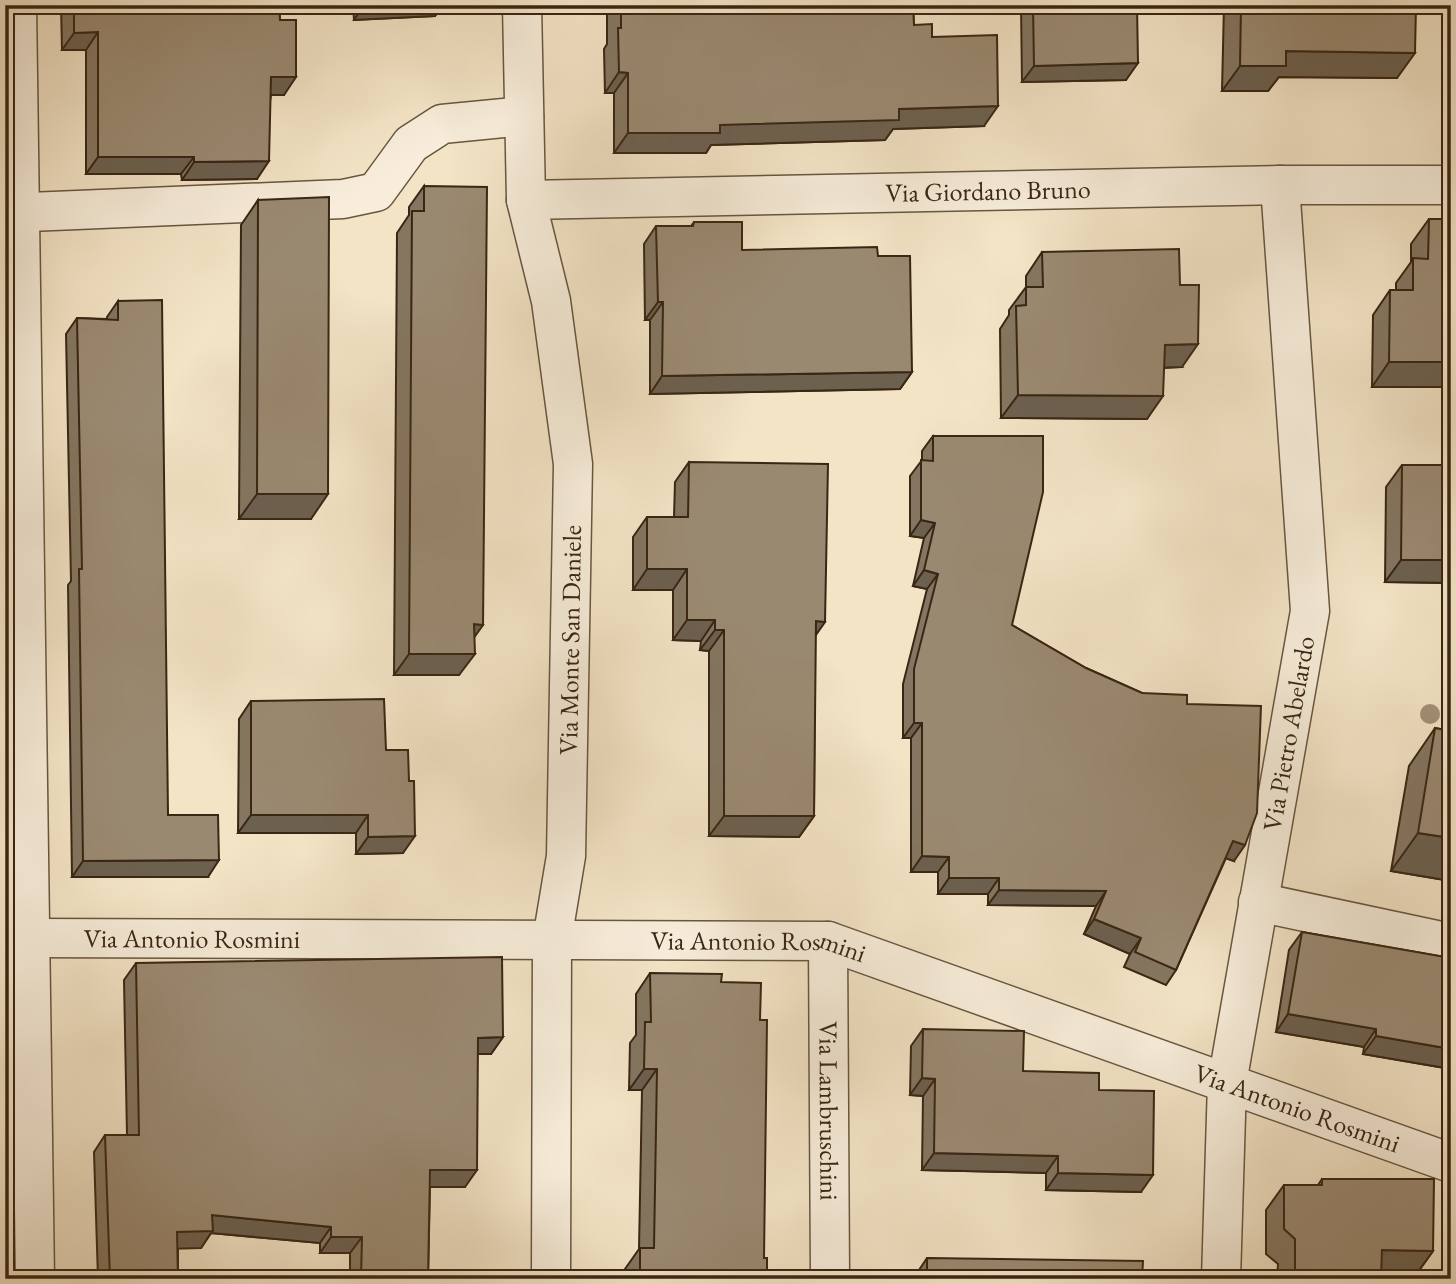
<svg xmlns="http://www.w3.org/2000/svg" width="1456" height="1284" viewBox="0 0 1456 1284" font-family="'EB Garamond',serif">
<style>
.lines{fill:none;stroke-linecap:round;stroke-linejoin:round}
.street-casing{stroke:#685640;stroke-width:41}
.street{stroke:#f7edda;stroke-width:38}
.tree{fill:#a29278}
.wall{fill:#847661;stroke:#392614;stroke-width:2}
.shaded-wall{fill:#6c604f;stroke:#392614;stroke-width:2}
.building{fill:#9a8971;stroke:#392614;stroke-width:2}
.labels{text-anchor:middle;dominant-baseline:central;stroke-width:5;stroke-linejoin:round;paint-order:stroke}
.street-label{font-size:26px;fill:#392614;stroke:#f7edda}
</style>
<rect width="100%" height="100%" fill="#f3e4c6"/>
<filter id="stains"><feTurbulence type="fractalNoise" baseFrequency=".00286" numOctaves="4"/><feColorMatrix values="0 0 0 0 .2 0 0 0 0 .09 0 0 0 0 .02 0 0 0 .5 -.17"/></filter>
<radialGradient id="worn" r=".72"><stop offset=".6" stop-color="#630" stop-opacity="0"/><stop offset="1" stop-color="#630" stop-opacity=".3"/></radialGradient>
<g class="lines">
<g class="street-casing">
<g id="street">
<path d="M17,5L35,1279"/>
<path d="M522,5L526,200L551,301L573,464L566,856L552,940L551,1279"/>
<path id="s1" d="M526,200L1280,185H1451"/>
<path d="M5,213L343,199L376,192L411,144L442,124L524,116"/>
<path d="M1258,902L1451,943"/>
<path id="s2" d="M29,938L828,941L1451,1163"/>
<path id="s3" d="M828,941L830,1279"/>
<path id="s4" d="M1221,1279L1227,1083L1310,611L1280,185"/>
</g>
</g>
<use href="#street" class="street"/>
</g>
<circle class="tree" cx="1430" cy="714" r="10"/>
<g class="wall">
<path d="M61,5H279L284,95H271L257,179L182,180L181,174H86V50H62Z"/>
<path d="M353,5H443L435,16L354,20Z"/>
<path d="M607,5H913L914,25L932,37L984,126L893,129L885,140L711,145L706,153H614V93H605L604,49L607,44Z"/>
<path d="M1021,5H1137L1126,80L1022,82Z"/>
<path d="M1224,5H1419L1416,10L1397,78L1279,77L1268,91H1222Z"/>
<path d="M424,186L474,637L459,675H394L397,233L409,215V207Z"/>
<path d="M258,200L311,519H239L241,225Z"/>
<path d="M1429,219H1451V387H1372L1373,315L1390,290H1396V283L1411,262V244Z"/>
<path d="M694,222L742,250L878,256L912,372L900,389L650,394V320H645L644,244L656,226H691Z"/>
<path d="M1042,252L1182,367L1164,368L1147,419L1001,418L1000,329L1009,315V310L1026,287V276Z"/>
<path d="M118,301L168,815L208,877H72L68,585L71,581L66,334L77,318L107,319V317Z"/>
<path d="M933,436L1012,625L1086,668L1142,693L1187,704L1234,861L1226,858L1176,970L1166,985L1124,967L1130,954L1084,934L1096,906L988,905V894H938V872H911V738H903V684L927,589L913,586L924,538L910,536V476L922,460V451Z"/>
<path d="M689,462L815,636L814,816L799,837L709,836V651L700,650L701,641L673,640V590H633V537L647,517H674L675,482Z"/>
<path d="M1402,465H1451V583L1385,582L1386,487Z"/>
<path d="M251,701L386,750L409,781L403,853L356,854V833H238L239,719Z"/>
<path d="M1435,728L1451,731V881L1391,871L1409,766Z"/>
<path d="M1302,932L1451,958V1069L1363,1054L1364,1047L1276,1032L1289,950Z"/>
<path d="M136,963L503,1037L491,1054H477L465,1187H430L428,1279H350V1253H320V1243L211,1233L201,1248H178V1279H98L94,1152L105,1135H127L124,980Z"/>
<path d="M650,973L721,982L760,1020L764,1258L767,1279H625V1269L639,1249L642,1090H629L630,1043L636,1035V994Z"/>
<path d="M923,1029L1023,1071L1099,1090L1141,1192L1046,1190V1173L922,1170L923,1096L910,1095L911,1046Z"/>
<path d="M1322,1179L1433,1251L1415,1276L1381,1275V1279H1277L1278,1264L1266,1254V1210L1284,1185H1318Z"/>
<path d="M927,1258L1142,1279H915V1276Z"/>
</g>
<g class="shaded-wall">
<path d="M364,5H443L435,16L354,20Z"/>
<path d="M98,32L86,50H62L74,33Z"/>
<path d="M1286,51L1415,53L1397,78L1279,77L1268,91H1222L1240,66Z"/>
<path d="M1138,63L1126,80L1022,82L1034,66Z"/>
<path d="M619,72L628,73L614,93H605Z"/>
<path d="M271,77H296L284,95H259Z"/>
<path d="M998,106L984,126L893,129L885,140L711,145L706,153H614L628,133L899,109Z"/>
<path d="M98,157H194L181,174H86Z"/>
<path d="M269,161L257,179L182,180L194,162Z"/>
<path d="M658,302H663L650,320H645Z"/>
<path d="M1198,344L1182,367L1149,368L1165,345Z"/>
<path d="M1389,362H1451V387H1372Z"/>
<path d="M912,372L900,389L650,394L662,376Z"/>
<path d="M1018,395L1163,396L1147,419L1001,418Z"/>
<path d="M257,494H328L311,519H239Z"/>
<path d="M921,520L935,523L924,538L910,536Z"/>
<path d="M1401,560H1451V583L1385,582Z"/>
<path d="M647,569H687L673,590H633Z"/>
<path d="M924,570L938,574L927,589L913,586Z"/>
<path d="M687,620H715L701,641L673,640Z"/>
<path d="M816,621L825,622L811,642Z"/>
<path d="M474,624L483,625L468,646Z"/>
<path d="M715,630H724L709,651L700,650Z"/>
<path d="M409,654H475L459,675H394Z"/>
<path d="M914,723H922L911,738H903Z"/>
<path d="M251,815H368L356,833H238Z"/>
<path d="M724,816H814L799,837L709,836Z"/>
<path d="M1418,833L1451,838V881L1391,871Z"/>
<path d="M415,836L403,853L356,854L368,837Z"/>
<path d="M1233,841L1245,845L1234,861L1222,857Z"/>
<path d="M922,856L949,857L938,872H911Z"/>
<path d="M219,860L208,877H72L83,861Z"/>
<path d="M949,878H999L988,894H938Z"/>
<path d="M999,890L1106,891L1096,906L988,905Z"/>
<path d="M1094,919L1141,938L1130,954L1084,934Z"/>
<path d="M1288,1014L1376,1029L1364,1047L1276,1032Z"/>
<path d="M1376,1036L1451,1049V1069L1363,1054Z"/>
<path d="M503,1037L491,1054H466L478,1038Z"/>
<path d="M644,1069H657L642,1090H629Z"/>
<path d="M922,1078L935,1079L923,1096L910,1095Z"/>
<path d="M934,1153L1058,1156L1046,1173L922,1170Z"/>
<path d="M430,1170H477L465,1187H419Z"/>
<path d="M1058,1173L1153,1175L1141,1192L1046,1190Z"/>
<path d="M212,1215L331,1227L320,1243L211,1233L201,1248L166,1249L177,1232Z"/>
<path d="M331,1237H362L350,1253H320Z"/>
<path d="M1382,1250L1433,1251L1415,1276L1364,1275Z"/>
</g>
<g class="building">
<path d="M74,5H279L280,20H296V77H271L269,161L194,162V157H98V32L74,33Z"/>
<path d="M621,5H913L914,25L932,24V37L997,35L998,106L899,109V120L720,125V133H628V73L619,72L618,28H621Z"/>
<path d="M1033,5H1137L1138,63L1034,66Z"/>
<path d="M1241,5H1416L1415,53L1286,51V66H1240Z"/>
<path d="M424,186L487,187L483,625L474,624L475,654H409L412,211H424Z"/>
<path d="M329,197L328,494H257L258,200Z"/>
<path d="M1429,219H1451V362H1389L1390,290H1413V258L1428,259Z"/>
<path d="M694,222H742V250L877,247L878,256H910L912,372L662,376L663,302H658L656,226H693Z"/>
<path d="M1179,249L1180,285H1199L1198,344L1165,345L1163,396L1018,395L1016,306L1026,305V287H1043L1042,252Z"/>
<path d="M162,300L168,815H218L219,860L83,861L79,569H82L77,318L118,320V301Z"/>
<path d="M933,436H1043V492L1012,625L1086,668L1142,693L1187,695V704L1261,706L1257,813L1245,845L1233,841L1176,970L1135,952L1141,938L1094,919L1106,891L999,890V878H949V857L922,856V723H914V669L938,574L924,570L935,523L921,520V460L933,461Z"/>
<path d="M689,462L828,464L825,622L816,621L814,816H724V630H715V620H687V569H647V517H688Z"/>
<path d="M1402,465H1451V560H1401Z"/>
<path d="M384,699L386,750H408L409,781H414L415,836L368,837V815H251V701Z"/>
<path d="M1435,728L1451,731V838L1418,833Z"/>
<path d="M1302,932L1451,958V1049L1376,1036V1029L1288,1014Z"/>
<path d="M502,957L503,1037L478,1038L477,1170H430L428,1279H361L362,1237H331V1227L212,1215L213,1231L177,1232L178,1279H110L105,1135H139L136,963Z"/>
<path d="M650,973L722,974L721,982L761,983L760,1020H767L764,1258H767V1279H640V1248H654L657,1069H644L645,1022H651Z"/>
<path d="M923,1029L1024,1031L1023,1071L1099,1073V1090L1154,1091L1153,1175L1058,1173V1156L934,1153L935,1079L922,1078Z"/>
<path d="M1322,1179H1434L1433,1251L1382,1250L1381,1279H1295V1239L1284,1229V1185H1322Z"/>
<path d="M927,1258L1143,1261L1142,1279H927Z"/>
</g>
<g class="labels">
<g class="street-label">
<text stroke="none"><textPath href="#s1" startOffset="462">Via Giordano Bruno</textPath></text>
<text transform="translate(570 640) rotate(-89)">Via Monte San Daniele</text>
<text stroke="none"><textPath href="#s4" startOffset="551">Via Pietro Abelardo</textPath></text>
<text stroke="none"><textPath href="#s2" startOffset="163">Via Antonio Rosmini</textPath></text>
<text stroke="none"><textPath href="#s2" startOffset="730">Via Antonio Rosmini</textPath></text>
<text stroke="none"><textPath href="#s2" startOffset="1297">Via Antonio Rosmini</textPath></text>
<text stroke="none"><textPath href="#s3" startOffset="170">Via Lambruschini</textPath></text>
</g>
</g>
<rect width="1456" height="1284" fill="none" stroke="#f3e4c6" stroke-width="28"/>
<rect x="7" y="7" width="1442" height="1270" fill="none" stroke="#392614" stroke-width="3.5"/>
<rect x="14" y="14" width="1428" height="1256" fill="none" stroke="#392614" stroke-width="2"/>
<rect width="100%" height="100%" filter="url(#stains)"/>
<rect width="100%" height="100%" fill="url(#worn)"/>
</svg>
